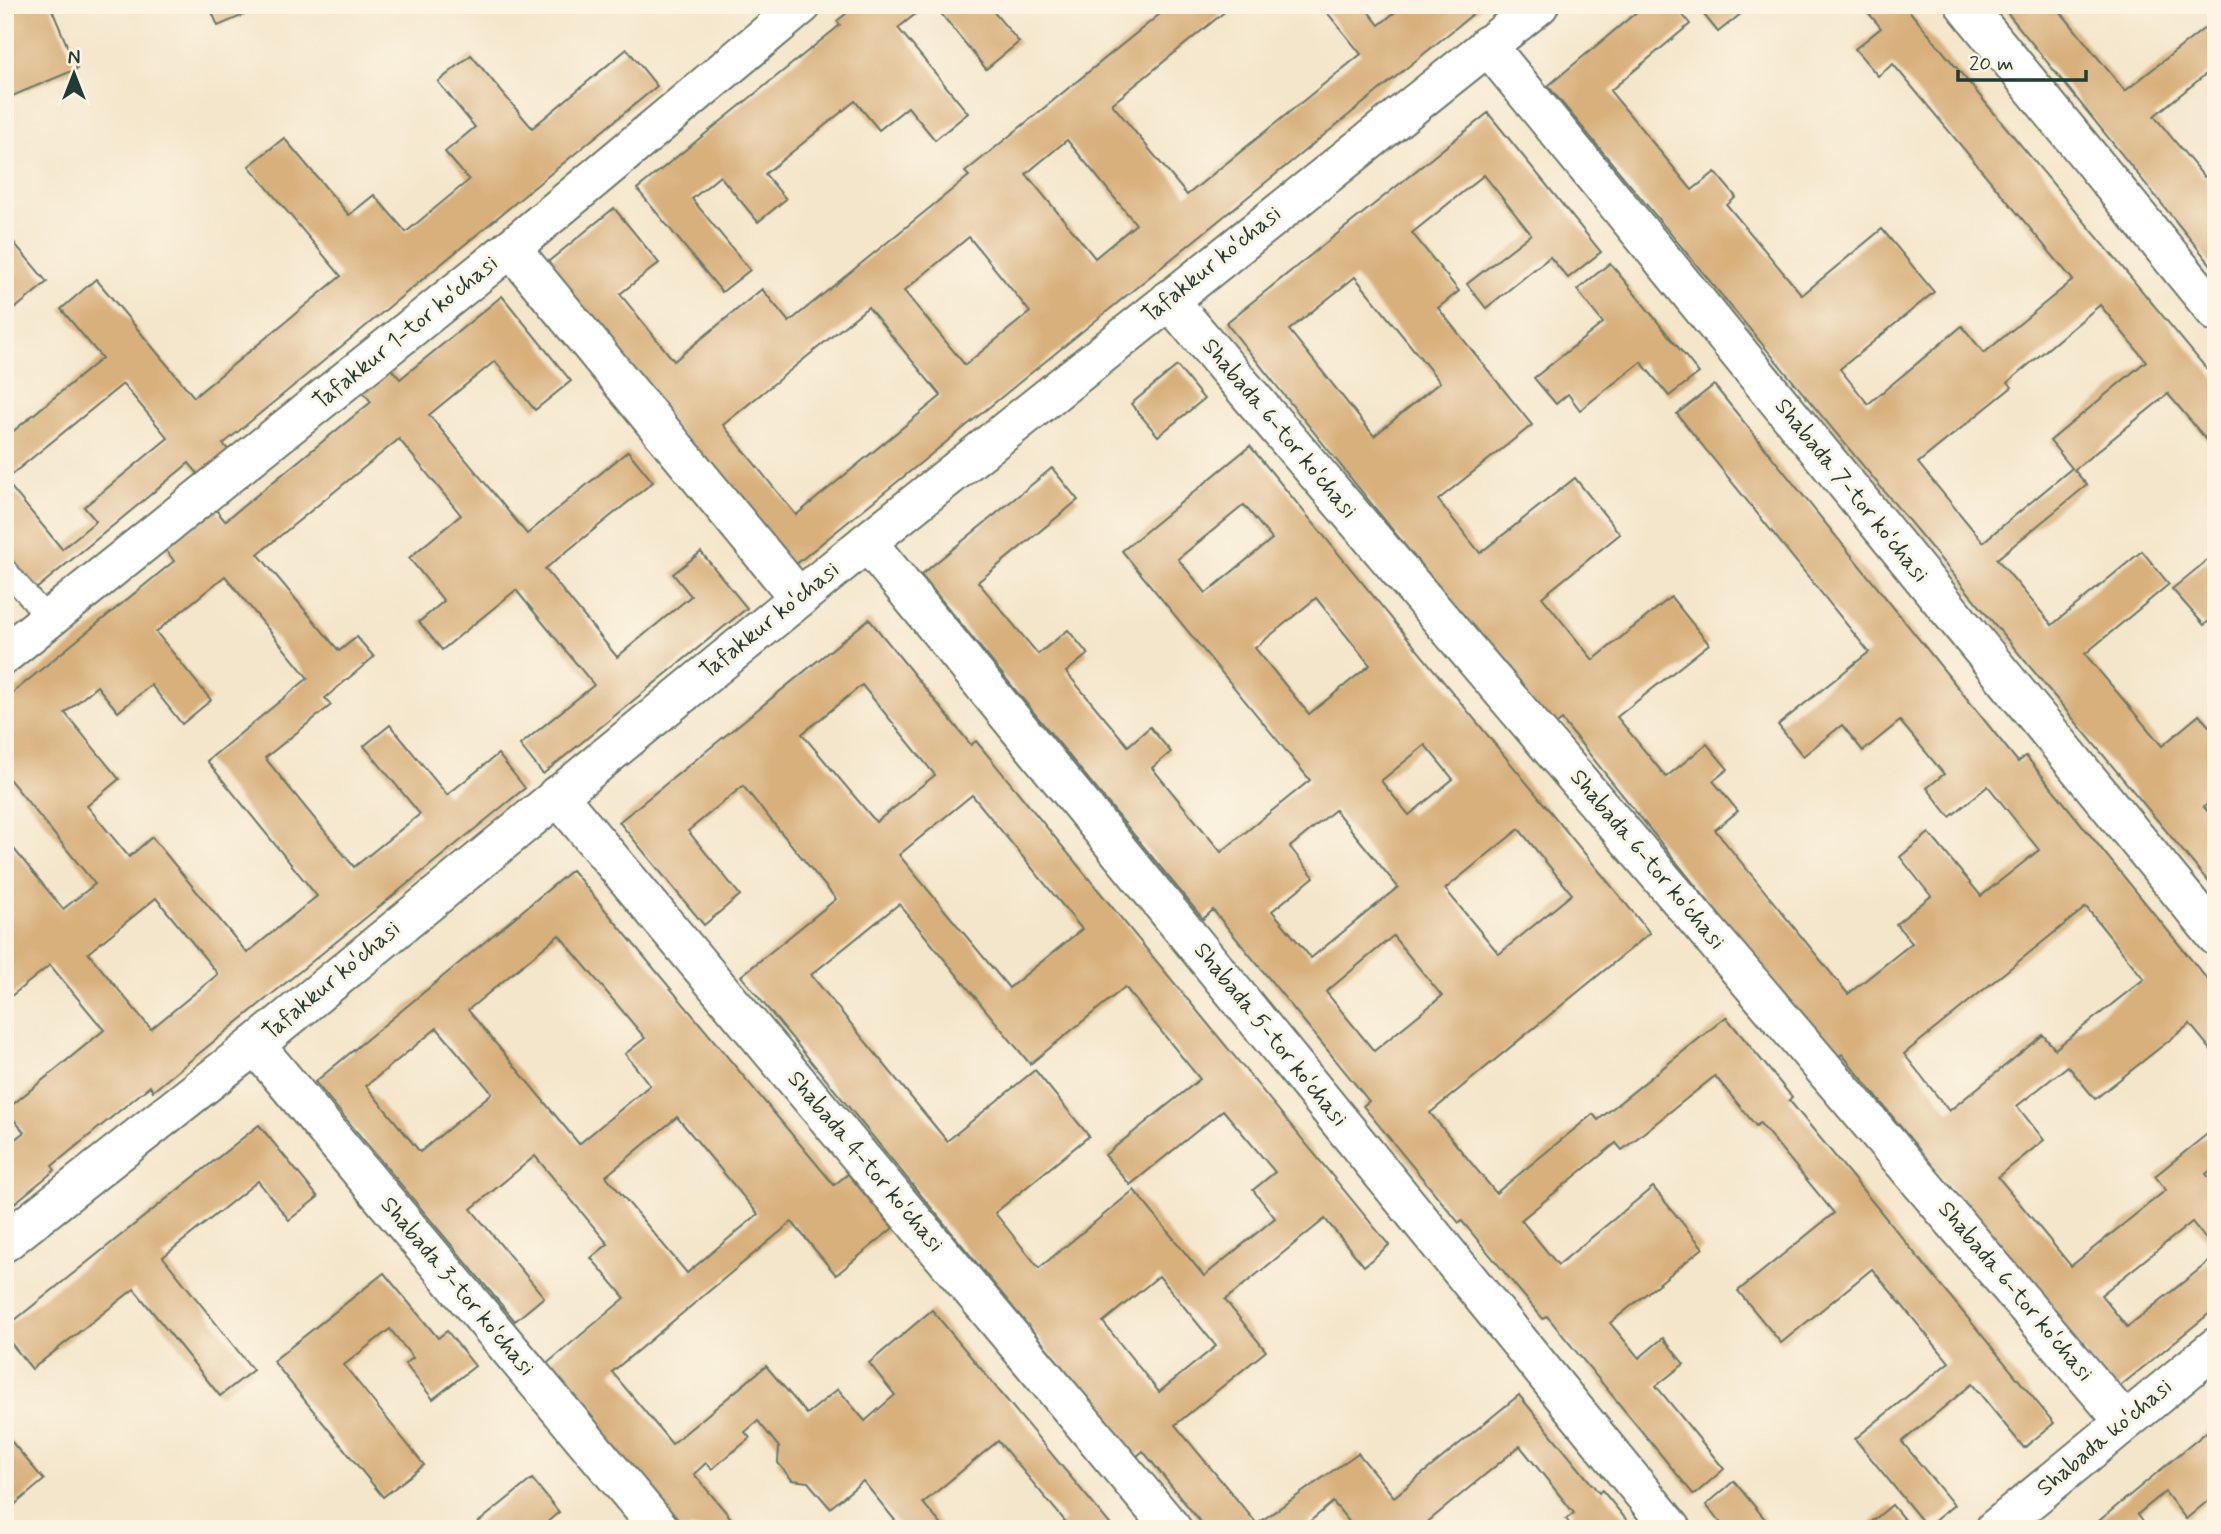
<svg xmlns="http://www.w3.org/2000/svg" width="2221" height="1534" viewBox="0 0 2221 1534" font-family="Mynerve,sans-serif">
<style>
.building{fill:#d8b07b;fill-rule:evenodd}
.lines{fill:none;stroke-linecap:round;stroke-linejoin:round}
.service-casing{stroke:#6a7869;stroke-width:24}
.minor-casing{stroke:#6a7869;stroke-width:42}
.service{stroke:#fff;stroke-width:21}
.minor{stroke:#fff;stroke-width:38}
.labels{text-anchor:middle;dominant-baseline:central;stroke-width:6;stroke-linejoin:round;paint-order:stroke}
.street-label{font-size:23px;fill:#1f3d34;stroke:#fcf5e5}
</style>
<rect width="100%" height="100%" fill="#fcf5e5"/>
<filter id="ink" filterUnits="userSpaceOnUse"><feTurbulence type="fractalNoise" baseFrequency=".0143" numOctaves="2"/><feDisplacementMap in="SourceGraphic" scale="14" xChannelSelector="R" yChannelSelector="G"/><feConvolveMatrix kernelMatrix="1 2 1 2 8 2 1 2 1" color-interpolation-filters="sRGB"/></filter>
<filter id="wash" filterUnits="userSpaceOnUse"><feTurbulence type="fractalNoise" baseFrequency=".00686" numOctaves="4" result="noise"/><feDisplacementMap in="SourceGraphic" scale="28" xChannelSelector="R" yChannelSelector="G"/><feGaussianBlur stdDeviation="1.57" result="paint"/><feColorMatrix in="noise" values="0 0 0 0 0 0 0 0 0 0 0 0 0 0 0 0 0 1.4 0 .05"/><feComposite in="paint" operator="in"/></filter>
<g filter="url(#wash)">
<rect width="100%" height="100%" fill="#f4e6cb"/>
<g id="blocks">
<g class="building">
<path d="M5,5H50L77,69L5,99Z"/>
<path d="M209,5H267L218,26Z"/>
<path d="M857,5H927L898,28L968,113L935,140L908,107L879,130L855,101L765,174L786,199L758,222L720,176L692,199L750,270L722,292L637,189L840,25L837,21Z"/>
<path d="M934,5H988L1019,42L986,69Z"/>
<path d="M1171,5H1233L1112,104L1187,195L1361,54L1321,5H1363L1379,25L1404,5H1484L790,569L543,266L614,208L659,263L620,294L674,361L762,289L789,322L969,176L965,172ZM1067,140L1136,224L1095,258L1026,174ZM969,237L1030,312L965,365L904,291ZM868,307L941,396L796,515L723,425Z"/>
<path d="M1645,5H1675L1690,24L1610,91L1692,190L1715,172L1736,197L1727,205L1802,295L1882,229L1934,292L1840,369L1868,404L1962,326L1984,353L2073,280L1893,64L1878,76L1855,49L1881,28L1862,5H1908L1906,7L2216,380V451L2168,394L2074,470L2087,485L1997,559L2052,625L2142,551L2169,584L2085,654L2162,746L2199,715L2216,734V797L2204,807L2216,821V891L1548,86ZM2100,305L2146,361L2050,441L2072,468L1983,542L1918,463L2012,387L2008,382Z"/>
<path d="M1696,5H1744L1747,9L1718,32Z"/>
<path d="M2001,5H2055L2125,91L2216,19V66L2154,116L2204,177L2216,168V271Z"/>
<path d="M627,49L657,86L223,444L233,455L203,480L189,463L36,589L5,552V438L102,358L61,309L96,279L194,397L341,276L249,166L284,138L349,215L374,195L406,232L469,180L445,152L475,127L438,82L471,55L532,128ZM123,384L168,438L84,507L96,521L62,549L5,480Z"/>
<path d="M1488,113L1601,252L1568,278L1550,257L1486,308L1467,284L1531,234L1484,175L1412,233L1459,291L1438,308L1532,425L1438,500L1480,553L1575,478L1620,534L1542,597L1593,660L1671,597L1709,644L1617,717L1666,777L1707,744L1728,769L1713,781L1738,811L1715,830L1848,994L1912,943L1896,924L1931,896L1900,857L1929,833L1981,896L2039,850L1988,786L1950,817L1927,788L1944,774L1900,721L1863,751L1842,725L1803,756L1778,725L1869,652L1677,414L1714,385L2018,762L2026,756L2216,990V1056L2190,1024L2095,1099L2068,1066L2017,1106L2044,1140L1998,1177L2071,1266L2166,1190L2155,1176L2216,1127V1166L2206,1174L2216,1186V1252L2192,1222L2101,1295L2127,1327L2216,1256V1308L2114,1391L1842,1054L1835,1059L1562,720L1552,728L1226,323ZM1355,277L1440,382L1374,436L1289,330ZM2086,907L2144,979L2055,1049L2043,1035L1949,1111L1904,1054Z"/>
<path d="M5,232L47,282L12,311L5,303Z"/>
<path d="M1610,263L1699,373L1669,396L1641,362L1580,410L1568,394L1556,404L1534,378L1603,323L1577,290Z"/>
<path d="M502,296L571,381L535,410L495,361L429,415L527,534L628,451L653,482L545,569L617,657L691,596L673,574L701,552L747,608L543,774L520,745L594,685L516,590L442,650L419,622L444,601L409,558L461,515L399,439L258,554L339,651L357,637L374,657L325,698L331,705L265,758L354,867L420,814L364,746L390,725L447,795L498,754L525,788L153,1091L150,1086L52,1166L55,1170L5,1211V1147L24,1132L6,1110L104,1030L50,965L5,1001V838L63,909L95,884L5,774V699L174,561L163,546L212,505L225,521L371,402L361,389L389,366L400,379ZM225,576L308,678L207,761L317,896L247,953L152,837L129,857L87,806L119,779L65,713L97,686L118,712L151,685L182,724L211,700L156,632ZM156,898L218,974L151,1029L88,953Z"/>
<path d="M1177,366L1204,399L1158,436L1131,404Z"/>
<path d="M1250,446L1650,933L1430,1113L1496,1193L1593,1114L1598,1120L1726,1017L1792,1097L1789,1100L2054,1423L2024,1448L1972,1384L1902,1442L1954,1505L1927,1527L1855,1439L1949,1362L1872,1269L1781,1343L1738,1291L1834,1213L1760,1123L1756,1126L1715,1076L1622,1150L1616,1143L1521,1220L1558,1265L1653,1187L1703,1248L1610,1323L1639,1358L1663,1338L1684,1364L1656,1386L1724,1469L1694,1495L1547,1316L1543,1319L1462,1221L1459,1223L1363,1106L1369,1101L1213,910L1203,919L921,575L1052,468L1078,500L978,582L1038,654L1068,630L1088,654L1066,672L1128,746L1150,727L1171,752L1152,768L1221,852L1310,780L1122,551ZM1244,505L1272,539L1206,593L1178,559ZM1316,598L1370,665L1309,714L1255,648ZM1425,745L1453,779L1409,815L1381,781ZM1335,810L1398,887L1311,958L1272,911L1314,877L1290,847ZM1519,829L1572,894L1499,954L1445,889ZM1393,936L1442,996L1374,1051L1326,992Z"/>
<path d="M2216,553V615L2204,625L2172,589Z"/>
<path d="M869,619L971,745L976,741L1389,1245L1364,1266L1325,1219L1225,1300L1266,1351L1175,1425L1257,1524L1358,1453L1394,1497L1519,1395L1599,1493L1602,1490L1634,1529H1574L1566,1519L1574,1513L1520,1446L1419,1529H1355L1333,1502L1301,1529H1206L1143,1451L1136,1457L741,976L836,899L743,786L688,831L740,895L704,925L619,822ZM862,685L935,775L876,822L802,734ZM972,795L1082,929L1009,988L899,855ZM899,904L1030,1064L1125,987L1200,1079L1105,1155L1130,1185L1223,1110L1275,1172L1253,1190L1275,1218L1204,1276L1134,1190L1039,1268L995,1213L1089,1136L1035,1070L947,1141L811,975ZM1159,1276L1216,1346L1159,1392L1103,1322Z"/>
<path d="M572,870L834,1185L848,1174L893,1228L836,1275L792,1222L612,1372L672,1444L766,1366L807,1414L838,1389L865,1421L895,1395L869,1363L932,1310L1114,1529H1056L1065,1521L998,1441L923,1503L945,1529H902L863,1481L830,1508L808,1482L792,1480L778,1463L779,1447L758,1421L745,1432L750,1438L712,1469L706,1463L694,1474L740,1529H670L538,1371L625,1298L591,1258L608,1244L535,1156L471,1209L544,1297L515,1321L315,1082ZM559,935L645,1038L625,1054L650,1085L579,1144L468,1010ZM437,1028L492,1093L420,1152L366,1086ZM677,1117L758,1214L687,1273L606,1176Z"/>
<path d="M259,1125L318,1197L289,1220L258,1181L163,1257L253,1370L220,1396L134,1289L32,1369L5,1336V1328Z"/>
<path d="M384,1273L438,1338L447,1331L475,1366L433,1399L405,1364L413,1358L390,1329L344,1365L424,1465L383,1497L273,1361Z"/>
<path d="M2216,1424V1494L2186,1519L2165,1492L2138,1514L2149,1529H2089Z"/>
<path d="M5,1434L44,1480L13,1506L5,1497Z"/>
<path d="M532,1479L559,1512L539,1529H470Z"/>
<path d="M1734,1481L1773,1529H1726L1706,1505Z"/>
<path d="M1892,1505L1912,1529H1863Z"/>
</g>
</g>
</g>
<g filter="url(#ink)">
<use href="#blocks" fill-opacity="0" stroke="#6a7869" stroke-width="2"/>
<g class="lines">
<g class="service-casing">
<path id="service" d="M5,569L49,620"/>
</g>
<g class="minor-casing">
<g id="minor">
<path d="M1965,5L2216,312"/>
<path d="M1487,45L2216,936"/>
<path d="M511,248L799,598"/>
<path d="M1169,300L2124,1421"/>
<path d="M867,542L1672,1529"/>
<path d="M5,654L511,248L802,5"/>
<path d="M557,795L1172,1529"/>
<path d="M255,1045L660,1529"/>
<path d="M5,1242L255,1045L867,542L1539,5"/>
<path d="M1995,1529L2216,1347"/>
</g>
</g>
<use href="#service" class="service"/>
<use href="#minor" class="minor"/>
</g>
</g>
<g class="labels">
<g class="street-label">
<text transform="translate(1212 265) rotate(-39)">Tafakkur koʻchasi</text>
<text transform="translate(406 333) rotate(-39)">Tafakkur 1-tor koʻchasi</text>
<text transform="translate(1279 429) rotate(50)">Shabada 6-tor koʻchasi</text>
<text transform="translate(1851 491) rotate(51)">Shabada 7-tor koʻchasi</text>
<text transform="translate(770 621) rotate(-39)">Tafakkur koʻchasi</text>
<text transform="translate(1647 860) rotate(50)">Shabada 6-tor koʻchasi</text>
<text transform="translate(332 981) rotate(-40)">Tafakkur koʻchasi</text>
<text transform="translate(1270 1035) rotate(51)">Shabada 5-tor koʻchasi</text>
<text transform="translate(865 1162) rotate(50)">Shabada 4-tor koʻchasi</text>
<text transform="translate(457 1287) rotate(50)">Shabada 3-tor koʻchasi</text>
<text transform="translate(2015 1292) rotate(50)">Shabada 6-tor koʻchasi</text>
<text transform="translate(2105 1438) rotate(-40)">Shabada koʻchasi</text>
</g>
</g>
<rect width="2221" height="1534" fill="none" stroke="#fcf5e5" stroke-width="28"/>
<g transform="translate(74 74)" stroke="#fcf5e5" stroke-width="5" paint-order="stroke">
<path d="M0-5L12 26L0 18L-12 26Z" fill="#1f3d34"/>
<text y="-10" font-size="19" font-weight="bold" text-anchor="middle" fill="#1f3d34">N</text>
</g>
<path d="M1958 70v10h128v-10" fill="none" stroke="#1f3d34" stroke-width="3.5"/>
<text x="1969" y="70" font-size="21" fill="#1f3d34" stroke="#fcf5e5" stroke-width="5" paint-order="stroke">20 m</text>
</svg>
